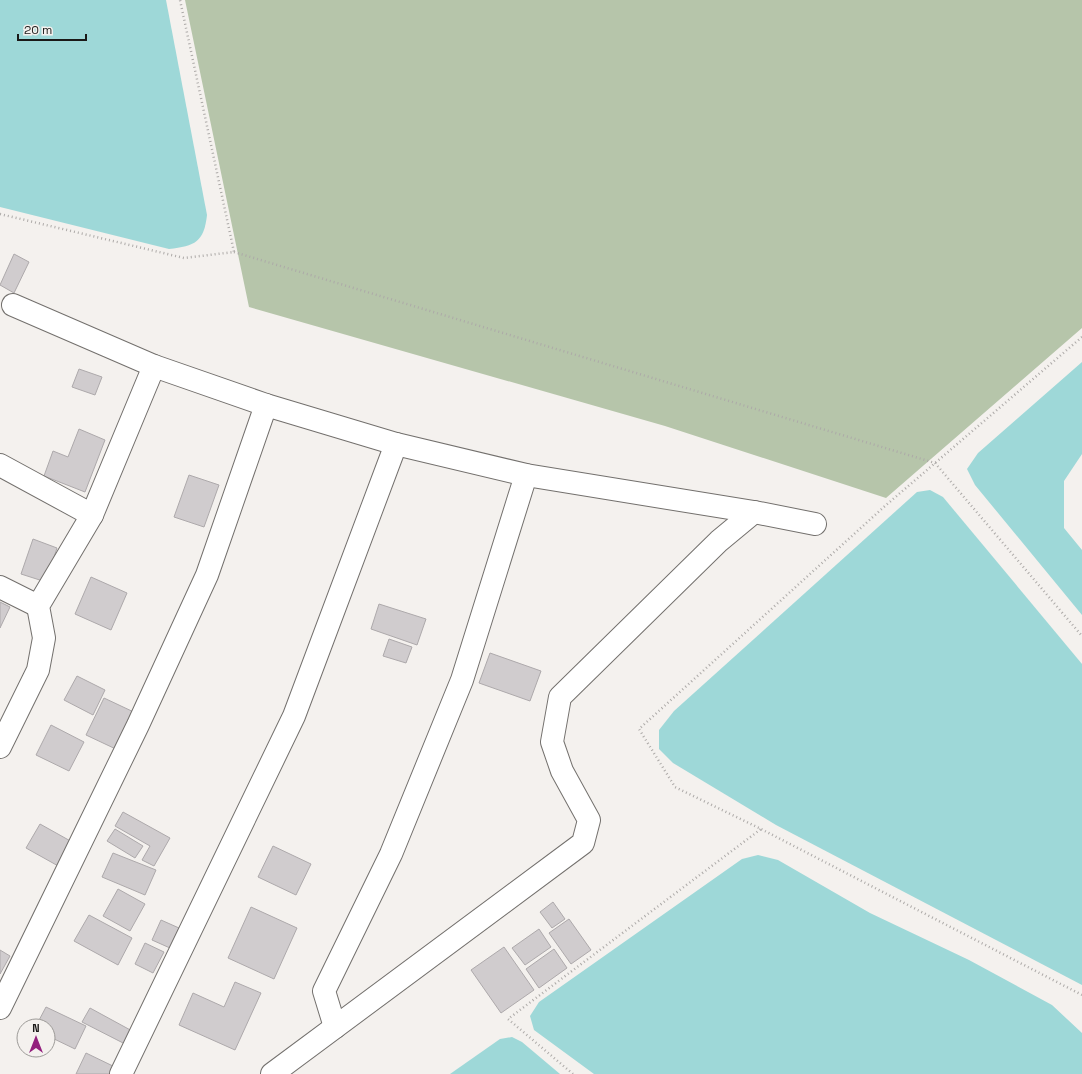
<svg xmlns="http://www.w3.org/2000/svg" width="1082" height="1074" viewBox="0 0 1082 1074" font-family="'Space Grotesk',sans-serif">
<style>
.green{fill:#b6c5aa}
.water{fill:#9ed8d8}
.building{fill:#d0ccce;stroke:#ada9ab}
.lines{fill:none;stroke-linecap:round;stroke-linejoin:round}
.minor-casing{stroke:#73706d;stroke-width:24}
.path{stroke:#adaaa8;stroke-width:2.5;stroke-dasharray:1 3;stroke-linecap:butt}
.minor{stroke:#fff;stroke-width:22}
</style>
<rect width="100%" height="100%" fill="#f4f1ee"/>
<path class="green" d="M185,0H1082V328L886,498L665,426L249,307Z"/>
<g class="water">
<path d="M0,0H166L207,215C204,242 195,246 169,249L0,207Z"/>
<path d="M1082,362V454L1064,481V528L1082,550V615L975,485L967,469L978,453Z"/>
<path d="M930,490L943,497L1082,664V985L776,825L673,763L659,749V730L674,711L917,492Z"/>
<path d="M758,855L778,860L870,913L969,960L1052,1005L1082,1033V1074H594L534,1030L530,1016L539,1002L742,859Z"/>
<path d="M512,1037L522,1042L560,1074H450L500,1039Z"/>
</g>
<g class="building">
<path d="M14,254L29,262L14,293L0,285Z"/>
<path d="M79,369L102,377L95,395L72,387Z"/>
<path d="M79,429L105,440L85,492L44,476L53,451L68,457Z"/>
<path d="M189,475L219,485L204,527L174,517Z"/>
<path d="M33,539L57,548L46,582L21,574Z"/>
<path d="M91,577L127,593L111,630L75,614Z"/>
<path d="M0,602L10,607L0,628Z"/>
<path d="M379,604L426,619L417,645L371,629Z"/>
<path d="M389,639L412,647L406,663L383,656Z"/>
<path d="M490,653L541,671L530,701L479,683Z"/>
<path d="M77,676L105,690L93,715L64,700Z"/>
<path d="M104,698L138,714L120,751L86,735Z"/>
<path d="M51,725L84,742L69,771L36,755Z"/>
<path d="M123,812L170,838L154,866L142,860L150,846L115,826Z"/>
<path d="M40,824L74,843L60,867L26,848Z"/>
<path d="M115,829L143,846L135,858L107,841Z"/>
<path d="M273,846L311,864L296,895L258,877Z"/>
<path d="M113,853L156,870L145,895L102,877Z"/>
<path d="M118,889L145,904L130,931L103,916Z"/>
<path d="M553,902L565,919L552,928L540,912Z"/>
<path d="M251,907L297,928L274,979L228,958Z"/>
<path d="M89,915L132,938L118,965L74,941Z"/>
<path d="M569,919L591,950L571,964L549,933Z"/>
<path d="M161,920L179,928L170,948L152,940Z"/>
<path d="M539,929L551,947L525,965L512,948Z"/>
<path d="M145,943L164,952L153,973L135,964Z"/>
<path d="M504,947L534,990L501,1013L471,970Z"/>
<path d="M554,949L567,968L539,988L526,969Z"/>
<path d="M0,950L10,956L0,974Z"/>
<path d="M235,982L261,993L235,1050L179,1025L193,993L224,1007Z"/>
<path d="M46,1007L86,1026L75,1049L48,1036V1026H36Z"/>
<path d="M90,1008L134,1032L127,1045L82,1022Z"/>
<path d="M86,1053L117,1068L114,1074H76Z"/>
</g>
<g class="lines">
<g class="minor-casing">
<g id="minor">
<path d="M13,305L154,366L266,405L396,444L526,475L754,512L815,524"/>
<path d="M0,465L92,515"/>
<path d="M0,587L38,606"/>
<path d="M0,747L38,670L44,638L38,606L92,515L154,366"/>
<path d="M0,1008L138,725L207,575L266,405"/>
<path d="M335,1027L324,991L391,854L462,680L526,475"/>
<path d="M121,1074L294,716L396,444"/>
<path d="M272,1074L583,843L589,820L562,771L552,742L560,697L719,541L754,512"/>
</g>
</g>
<g class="path">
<path d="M0,214L184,258L234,252L180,0"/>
<path d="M234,252L935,463L1082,636"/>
<path d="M1082,337L885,506L639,729L675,787L761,829L1082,995"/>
<path d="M573,1074L508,1019L761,829"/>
</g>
<use href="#minor" class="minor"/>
</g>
<g transform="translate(36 1038)"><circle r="19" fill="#f4f1ee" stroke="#9d9b98"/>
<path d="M0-3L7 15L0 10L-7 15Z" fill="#931f7d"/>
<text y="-6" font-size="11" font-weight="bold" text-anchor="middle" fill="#1a1918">N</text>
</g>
<path d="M18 34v6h68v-6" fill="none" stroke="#1a1918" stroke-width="2"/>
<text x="24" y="34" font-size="12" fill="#1a1918" stroke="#f4f1ee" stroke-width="3" paint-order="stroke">20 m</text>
</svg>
